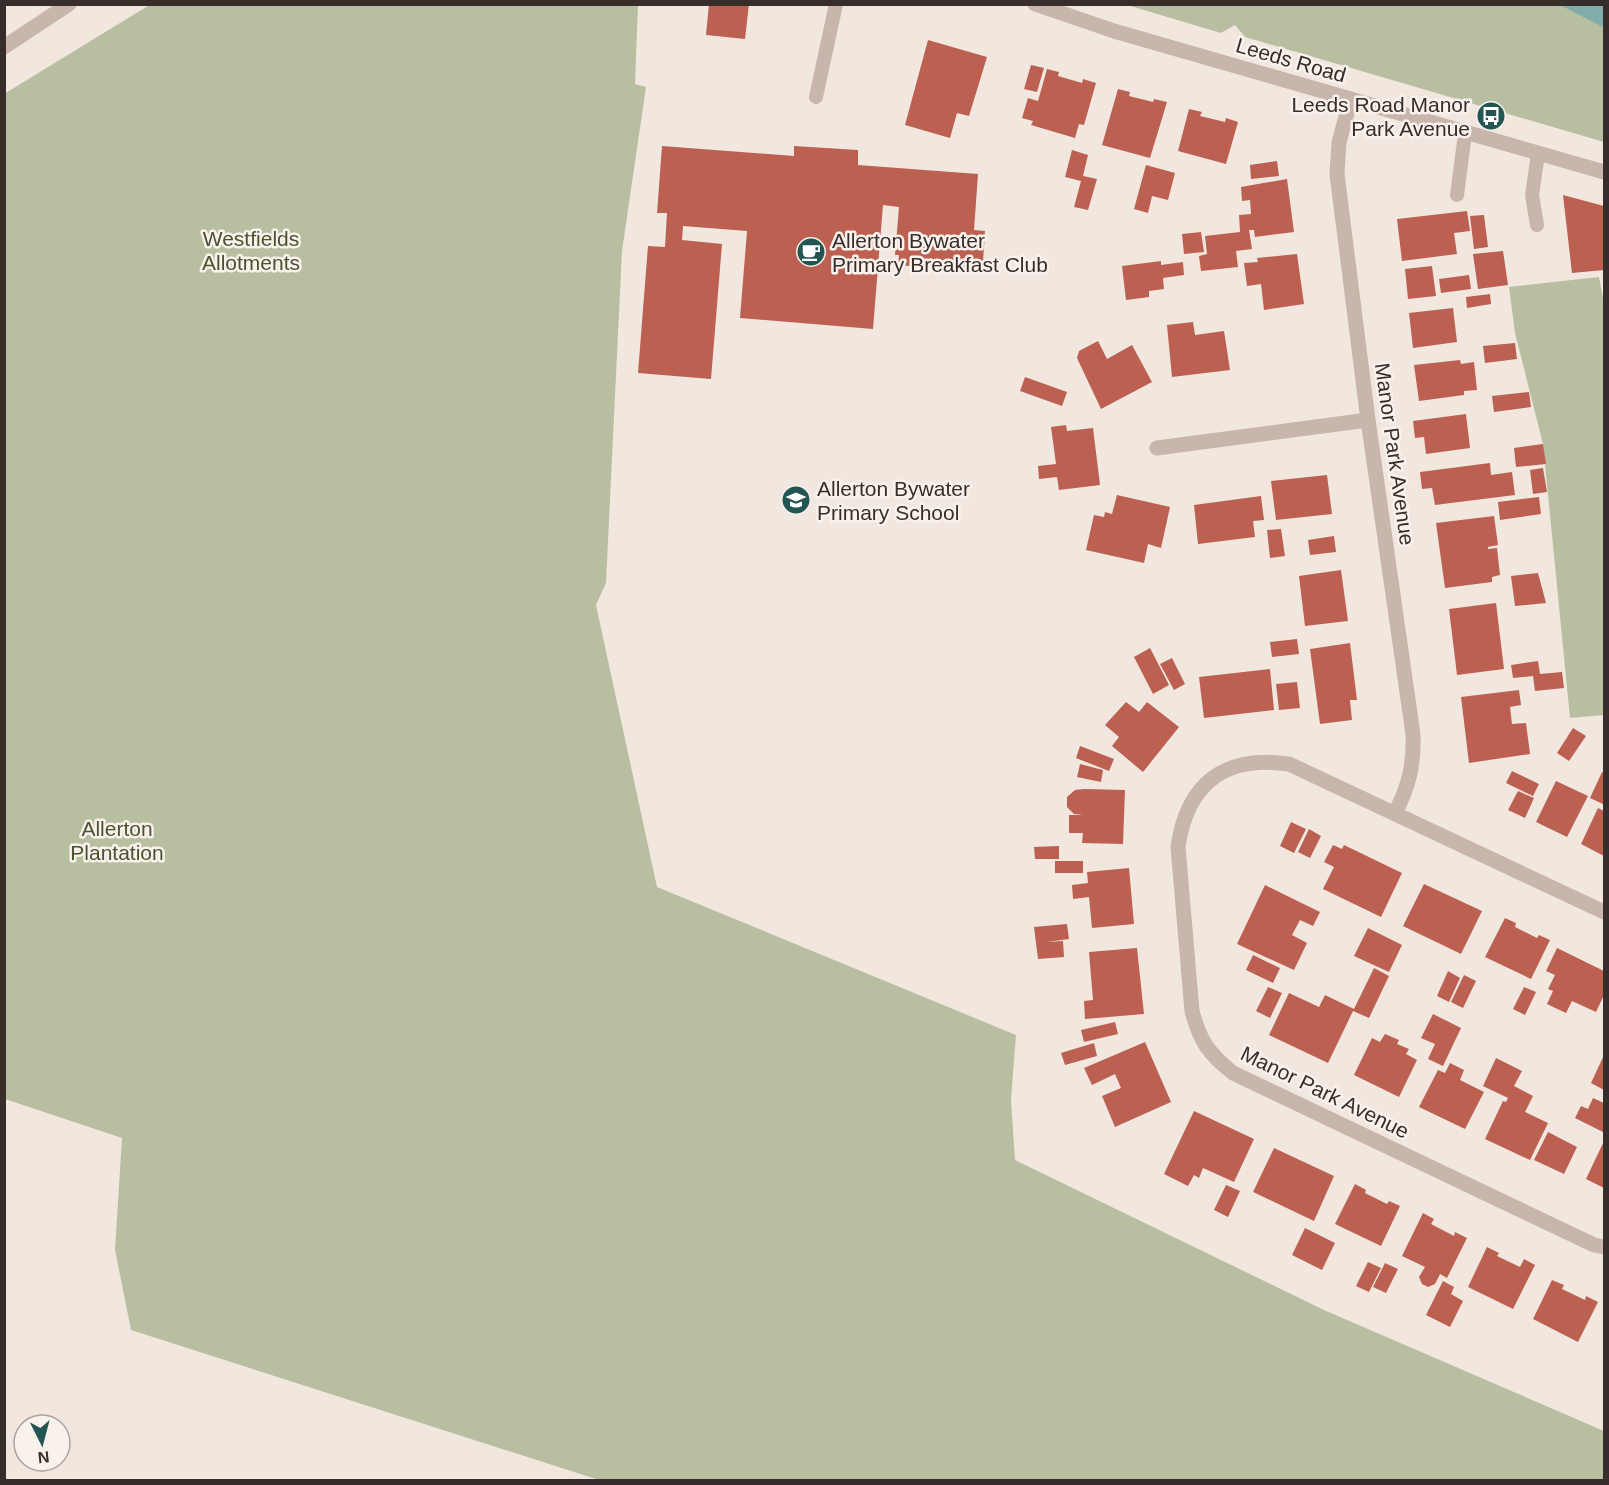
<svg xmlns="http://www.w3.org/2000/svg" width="1609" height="1485" viewBox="0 0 1609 1485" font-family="Helvetica,sans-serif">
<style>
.green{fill:#b8bfa0}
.water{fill:#80aca9}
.building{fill:#bc6052}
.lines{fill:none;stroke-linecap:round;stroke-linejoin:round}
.service{stroke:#c8b6ac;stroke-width:14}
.minor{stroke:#c8b6ac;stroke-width:15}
.tertiary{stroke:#c8b6ac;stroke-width:15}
.labels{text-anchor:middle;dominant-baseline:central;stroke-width:5;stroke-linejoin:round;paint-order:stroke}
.street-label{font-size:21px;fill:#372d2a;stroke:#f9f1ec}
.poi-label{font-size:21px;fill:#372d2a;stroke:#f9f1ec;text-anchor:start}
.park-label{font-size:21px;fill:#4a5330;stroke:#f9f1ec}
</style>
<rect width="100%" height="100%" fill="#f1e7df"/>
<g class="green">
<path d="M151,4L638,5L635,84L646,87L622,251L606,583L596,605L657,887L1016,1035L1011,1100L1015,1160L1324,1310L1604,1431V1480H599L131,1330L115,1250L122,1138L5,1099L4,94Z"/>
<path d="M1127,5H1604V142L1245,37L1235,25L1221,33Z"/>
<path d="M1599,277L1604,304V715L1570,718L1543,444L1515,333L1509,287Z"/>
</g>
<path class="water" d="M1560,5H1604V27L1601,26Z"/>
<g class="building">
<path d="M709,4H749L745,39L706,35Z"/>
<path d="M928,40L987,57L969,116L957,113L950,138L905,125Z"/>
<path d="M1031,65L1044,68L1037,92L1024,89Z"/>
<path d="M1047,69L1059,72L1058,76L1082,83L1083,79L1096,83L1084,125L1079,124L1075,138L1031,125L1033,121L1022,118L1028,98L1038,101Z"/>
<path d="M1118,89L1130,92L1129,96L1153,102L1154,99L1167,102L1150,158L1102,145Z"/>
<path d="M1189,109L1202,112L1200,116L1225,122L1226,118L1238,122L1226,164L1178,151Z"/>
<path d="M662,146L794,156V146L858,150V165L978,174L974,230L985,231L983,262H974L973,271L898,265L899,255H895L899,207L883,205L873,329L740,318L747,231L683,226L682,240L722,244L711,379L638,373L648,246L665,247L667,213H657Z"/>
<path d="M1072,150L1088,155L1083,176L1097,179L1088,210L1074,207L1081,181L1065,177Z"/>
<path d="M1277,161L1279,176L1251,179L1250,165Z"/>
<path d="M1146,165L1175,173L1168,200L1152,196L1148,213L1134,209Z"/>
<path d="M1287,179L1294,232L1255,237L1254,230H1249L1252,249L1236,251L1238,267L1201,271L1199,256L1207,254L1205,236L1240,232L1239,215L1251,214L1250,200L1242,201L1241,187Z"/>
<path d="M1563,195L1604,206V270L1572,273Z"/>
<path d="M1467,211L1470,231L1454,233L1457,254L1402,261L1397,219Z"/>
<path d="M1484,215L1488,247L1474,249L1470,216Z"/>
<path d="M1201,232L1204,252L1184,254L1182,234Z"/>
<path d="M1503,251L1508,285L1478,289L1473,254Z"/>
<path d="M1297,254L1304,304L1264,310L1261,284L1247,286L1244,263L1258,262L1257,258Z"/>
<path d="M1161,261V265L1183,262L1184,275L1163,278L1164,289L1149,291V297L1126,300L1122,266Z"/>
<path d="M1432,266L1436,296L1408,299L1405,269Z"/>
<path d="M1469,275L1471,289L1441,293L1439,279Z"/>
<path d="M1490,294L1491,304L1467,308L1466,297Z"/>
<path d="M1453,308L1457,342L1413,348L1409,313Z"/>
<path d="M1193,322L1195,335L1224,331L1230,370L1172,377L1167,325Z"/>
<path d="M1098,341L1107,359L1132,345L1152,382L1101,409L1077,358L1079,351Z"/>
<path d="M1515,343L1517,359L1485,363L1483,346Z"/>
<path d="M1460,360L1461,364L1474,362L1477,390L1464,391V395L1419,401L1414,365Z"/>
<path d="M1025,377L1067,392L1062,406L1020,391Z"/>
<path d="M1529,392L1531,407L1494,412L1492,396Z"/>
<path d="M1466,414L1470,448L1426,454L1424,437L1415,438L1413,421Z"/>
<path d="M1066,425L1067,431L1093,428L1100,485L1059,490L1057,477L1039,479L1038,466L1056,464L1051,427Z"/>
<path d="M1543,444L1546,464L1516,467L1514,448Z"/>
<path d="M1490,463L1491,475L1512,472L1515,495L1435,505L1432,488L1422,489L1420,472Z"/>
<path d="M1543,468L1547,492L1533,494L1530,470Z"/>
<path d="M1327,475L1332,514L1276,520L1271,481Z"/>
<path d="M1117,495L1170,507L1161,548L1148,544L1144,563L1086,550L1094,515L1104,517L1105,512L1112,514Z"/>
<path d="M1261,496L1264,520L1253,521L1255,537L1198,544L1194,505Z"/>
<path d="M1539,497L1541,514L1500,520L1498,502Z"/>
<path d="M1494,516L1498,545L1488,547V549L1497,548L1500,575L1492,577V582L1445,588L1436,523Z"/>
<path d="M1281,529L1285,556L1270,558L1267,530Z"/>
<path d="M1334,536L1336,552L1310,555L1308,540Z"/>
<path d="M1341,570L1348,621L1305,626L1299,576Z"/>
<path d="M1538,573L1546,603L1515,606L1511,576Z"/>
<path d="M1496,603L1504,669L1457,675L1449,609Z"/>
<path d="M1297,639L1299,654L1272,657L1270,642Z"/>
<path d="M1350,643L1357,700H1350L1352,720L1320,724L1310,649Z"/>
<path d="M1150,648L1169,685L1153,694L1134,657Z"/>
<path d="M1172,658L1185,684L1174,690L1160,664Z"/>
<path d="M1538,661L1540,674L1562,672L1564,688L1535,691L1533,676L1513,678L1511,665Z"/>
<path d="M1270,669L1274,710L1204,718L1199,677Z"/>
<path d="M1297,682L1300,708L1279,710L1276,684Z"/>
<path d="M1519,690L1521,705L1510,707L1512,724L1526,723L1530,754L1469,763L1461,697Z"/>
<path d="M1126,702L1139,712L1147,702L1179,727L1143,772L1112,746L1119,737L1105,725Z"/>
<path d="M1573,728L1586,736L1569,761L1557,753Z"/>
<path d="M1080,746L1114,759L1109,771L1076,758Z"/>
<path d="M1080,764L1103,770L1101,782L1077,777Z"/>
<path d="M1512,771L1539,784L1533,796L1506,783Z"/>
<path d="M1602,772L1604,773L1603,804L1590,798Z"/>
<path d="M1556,781L1588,796L1567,837L1536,822Z"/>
<path d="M1084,789L1125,790L1123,844L1082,843L1083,833H1069V815H1083L1074,814L1067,807V797L1075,790Z"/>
<path d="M1518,791L1534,798L1525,818L1508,810Z"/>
<path d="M1598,808L1604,811V856L1581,844Z"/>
<path d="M1291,822L1306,829L1294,853L1280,846Z"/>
<path d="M1309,829L1321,836L1310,858L1298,852Z"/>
<path d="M1333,845L1342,849L1344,845L1402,873L1381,917L1323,889L1334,867L1324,862Z"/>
<path d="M1059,846V859H1035L1034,847Z"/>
<rect x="1055" y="861" width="28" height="12"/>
<path d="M1129,868L1134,924L1092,928L1089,897L1073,899L1072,885L1088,883L1087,872Z"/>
<path d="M1424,884L1482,911L1461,954L1403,926Z"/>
<path d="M1265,885L1320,912L1313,926L1300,920L1292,935L1307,943L1294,970L1237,944Z"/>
<path d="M1505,918L1516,923L1515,927L1537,938L1539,935L1550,940L1531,979L1485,957Z"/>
<path d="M1067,924L1069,939L1047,942L1063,941L1064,957L1038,959L1034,927Z"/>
<path d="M1368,928L1402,945L1389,972L1354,956Z"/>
<path d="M1137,948L1144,1014L1085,1019L1084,1001L1093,1000L1089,952Z"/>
<path d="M1557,948L1604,971V995L1596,1012L1572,1001L1566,1013L1547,1004L1553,991L1548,989L1555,975L1546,971Z"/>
<path d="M1253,955L1280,968L1273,983L1246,970Z"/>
<path d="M1374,968L1389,976L1369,1018L1353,1011L1328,1063L1269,1035L1289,993L1319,1007L1325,995L1354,1009Z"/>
<path d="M1448,971L1460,978L1449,1002L1437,996Z"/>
<path d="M1464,975L1476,981L1463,1008L1451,1002Z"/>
<path d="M1268,987L1282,993L1270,1018L1256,1011Z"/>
<path d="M1524,987L1536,992L1525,1015L1513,1009Z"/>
<path d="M1433,1014L1461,1028L1443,1066L1428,1059L1435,1044L1421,1038Z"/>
<path d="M1115,1022L1118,1034L1084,1042L1081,1030Z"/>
<path d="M1385,1034L1399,1040L1397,1044L1409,1049L1406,1054L1417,1060L1399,1097L1354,1075L1372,1038L1380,1042Z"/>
<path d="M1145,1042L1171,1102L1115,1127L1102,1096L1121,1088L1115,1074L1092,1085L1084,1068Z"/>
<path d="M1094,1043L1097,1056L1065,1065L1061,1053Z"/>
<path d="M1604,1055V1090L1591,1083Z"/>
<path d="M1496,1058L1522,1071L1514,1086L1533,1096L1525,1112L1548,1123L1530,1160L1485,1139L1503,1101L1506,1102L1508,1098L1483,1086Z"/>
<path d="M1450,1063L1464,1070L1460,1080L1484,1092L1465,1129L1419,1107L1438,1070L1445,1073Z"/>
<path d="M1593,1098L1604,1103L1603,1132L1575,1118L1581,1106L1588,1109Z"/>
<path d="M1194,1111L1254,1139L1234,1182L1203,1168L1199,1178L1194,1175L1188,1186L1164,1174Z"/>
<path d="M1548,1132L1577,1147L1564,1174L1534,1160Z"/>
<path d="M1604,1141V1188L1586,1179Z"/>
<path d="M1274,1148L1334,1176L1314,1221L1253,1192Z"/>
<path d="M1355,1184L1366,1190L1365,1193L1387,1204L1389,1201L1400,1206L1381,1246L1335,1224Z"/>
<path d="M1226,1185L1240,1191L1228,1217L1214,1210Z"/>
<path d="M1423,1213L1434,1219L1431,1224L1454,1236L1455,1232L1467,1238L1447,1278L1440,1274L1435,1284L1428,1287L1422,1284L1419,1277L1425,1267L1402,1256Z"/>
<path d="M1305,1228L1335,1243L1322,1270L1292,1255Z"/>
<path d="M1487,1247L1499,1253L1497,1256L1520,1267L1524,1259L1535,1265L1513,1309L1468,1287Z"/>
<path d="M1368,1262L1381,1268L1369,1292L1356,1286Z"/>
<path d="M1385,1263L1398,1269L1386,1293L1373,1287Z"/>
<path d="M1552,1280L1564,1285L1562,1289L1585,1300L1586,1296L1598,1302L1578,1342L1533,1319Z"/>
<path d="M1443,1281L1454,1287L1451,1294L1463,1301L1450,1327L1426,1315Z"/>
</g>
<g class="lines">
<g class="service">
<path d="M816,97L836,4"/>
<path d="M1457,195L1465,134"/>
<path d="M1537,225L1532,195L1538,154"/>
</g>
<g class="minor">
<path d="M4,47L69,4"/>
<path d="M1351,99L1339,142L1337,174L1368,420L1413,734C1414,765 1409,786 1395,813"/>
<path d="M1157,448L1368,420"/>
<path d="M1604,912L1289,764C1225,755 1187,783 1178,847L1192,1011C1200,1041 1208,1053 1233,1073L1594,1245L1604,1247"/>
</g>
<path class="tertiary" d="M1035,4L1114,31L1604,172"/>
</g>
<defs>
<g id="bus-disc" transform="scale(1.5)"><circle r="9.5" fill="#235553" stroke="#f9f1ec"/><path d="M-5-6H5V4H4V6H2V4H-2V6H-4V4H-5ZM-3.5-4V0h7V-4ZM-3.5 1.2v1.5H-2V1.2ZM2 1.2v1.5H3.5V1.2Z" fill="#fff"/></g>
<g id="cafe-disc" transform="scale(1.5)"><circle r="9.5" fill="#235553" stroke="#f9f1ec"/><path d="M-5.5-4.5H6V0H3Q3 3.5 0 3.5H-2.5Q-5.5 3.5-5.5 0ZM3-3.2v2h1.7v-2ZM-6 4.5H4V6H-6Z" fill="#fff"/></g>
<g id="school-disc" transform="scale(1.5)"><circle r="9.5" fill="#235553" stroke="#f9f1ec"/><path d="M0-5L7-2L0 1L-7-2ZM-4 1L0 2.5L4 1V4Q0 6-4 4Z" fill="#fff"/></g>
</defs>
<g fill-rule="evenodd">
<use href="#bus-disc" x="1491" y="116"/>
<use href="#cafe-disc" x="811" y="252"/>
<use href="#school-disc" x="796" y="500"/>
</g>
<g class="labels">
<g class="street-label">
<text transform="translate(1291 60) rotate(16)">Leeds Road</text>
<text transform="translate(1395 454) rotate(82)">Manor Park Avenue</text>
<text transform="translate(1325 1092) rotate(26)">Manor Park Avenue</text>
</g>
<g class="poi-label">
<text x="1470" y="104" text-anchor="end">Leeds Road Manor<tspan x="1470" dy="24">Park Avenue</tspan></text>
<text x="832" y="240">Allerton Bywater<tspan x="832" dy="24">Primary Breakfast Club</tspan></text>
<text x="817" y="488">Allerton Bywater<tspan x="817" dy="24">Primary School</tspan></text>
</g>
<g class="park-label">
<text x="251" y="238">Westfields<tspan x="251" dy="24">Allotments</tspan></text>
<text x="117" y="828">Allerton<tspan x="117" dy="24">Plantation</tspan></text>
</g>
</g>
<rect width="1609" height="1485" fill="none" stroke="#372d2a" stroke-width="12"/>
<g transform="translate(42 1443) rotate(174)"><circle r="28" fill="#f9f1ec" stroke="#aba39e" stroke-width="1.5"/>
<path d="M0-4.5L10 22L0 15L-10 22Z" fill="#235553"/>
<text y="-9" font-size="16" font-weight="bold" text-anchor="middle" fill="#372d2a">N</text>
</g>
</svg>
